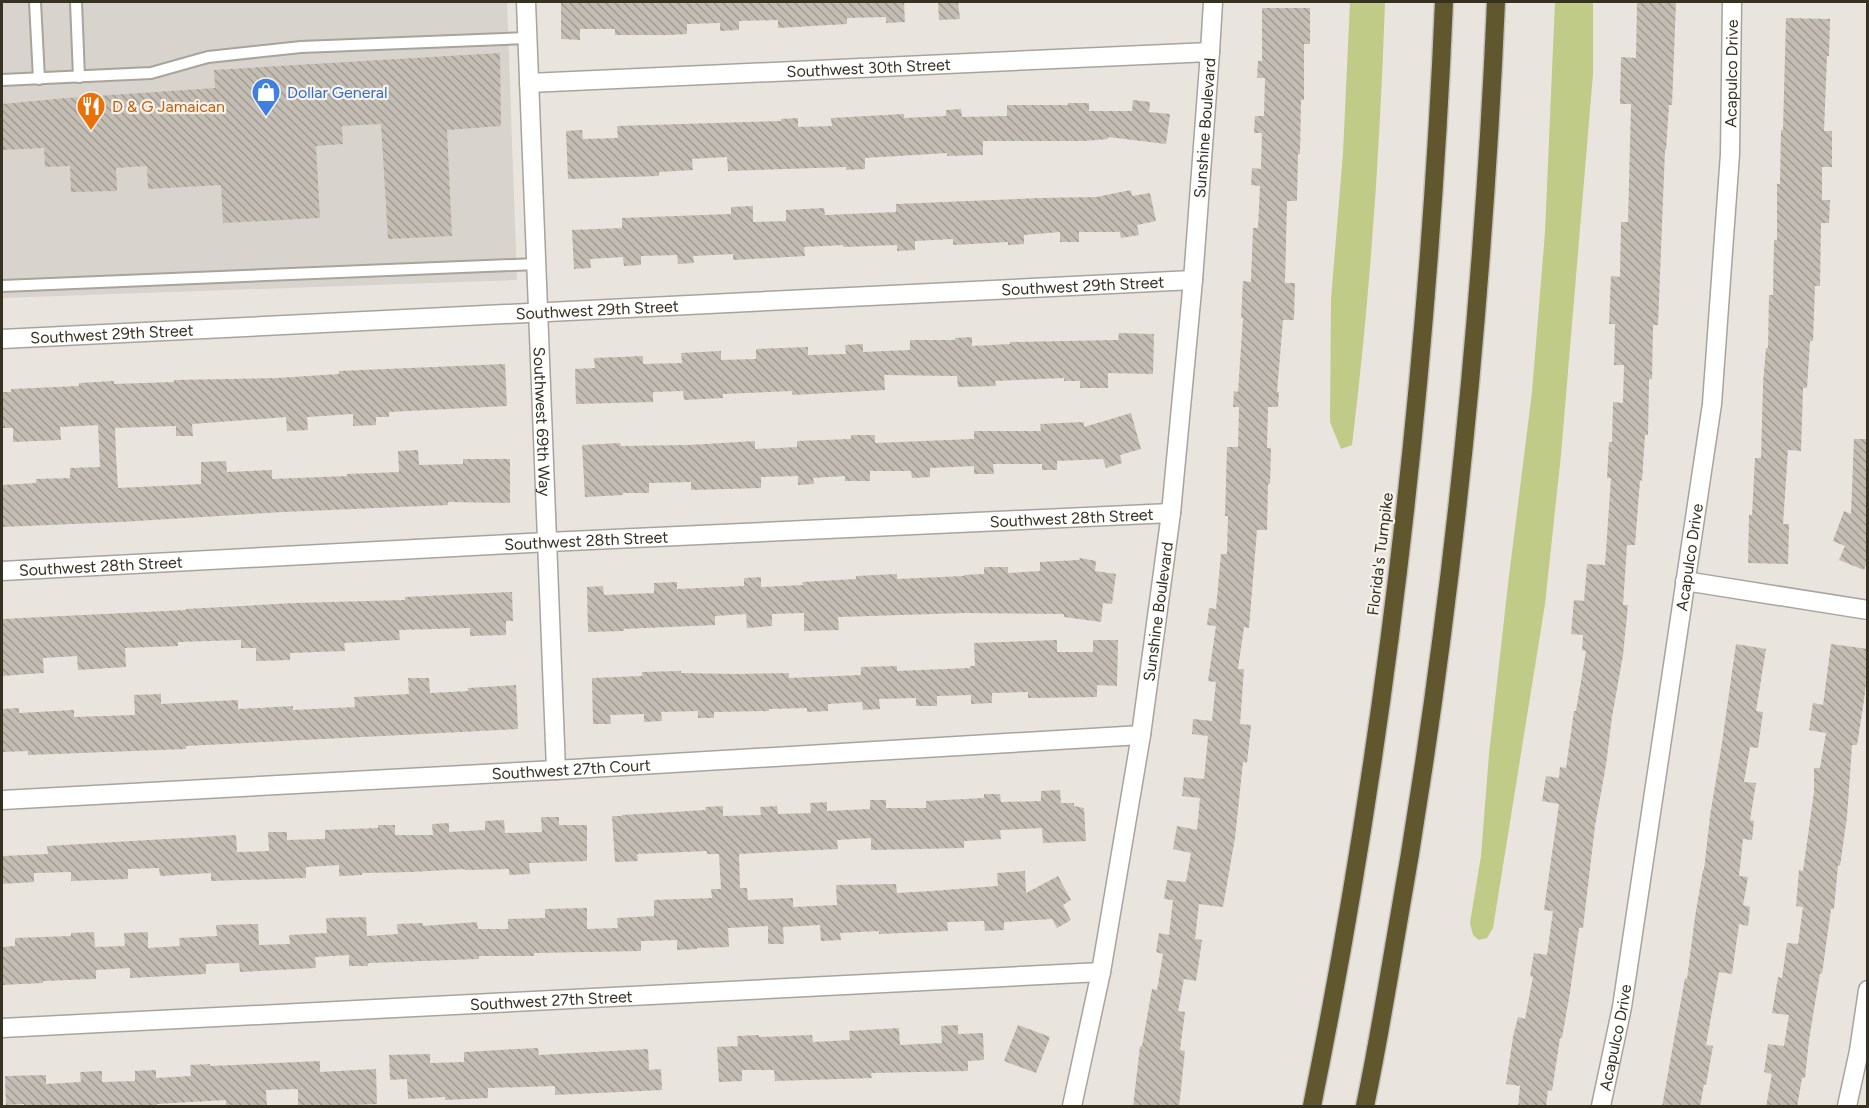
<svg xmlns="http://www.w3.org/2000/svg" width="1869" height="1108" viewBox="0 0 1869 1108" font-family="Figtree,sans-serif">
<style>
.built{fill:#d8d3cc}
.water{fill:#c0cb88}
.building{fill:url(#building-back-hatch)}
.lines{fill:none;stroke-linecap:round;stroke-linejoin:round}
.service-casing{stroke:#a9a49a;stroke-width:14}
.minor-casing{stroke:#a9a49a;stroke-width:21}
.motorway-casing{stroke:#c3c1bc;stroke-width:21}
.service{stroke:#fff;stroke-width:10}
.minor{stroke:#fff;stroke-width:18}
.motorway{stroke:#61572e;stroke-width:18}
.labels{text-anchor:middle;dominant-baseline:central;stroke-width:4.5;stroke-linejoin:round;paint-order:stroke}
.street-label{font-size:16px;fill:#373121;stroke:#f6f2ee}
.shop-label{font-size:16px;fill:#366cbe;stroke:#f6f2ee;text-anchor:start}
.food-label{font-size:16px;fill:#c56008;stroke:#f6f2ee;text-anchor:start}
</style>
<defs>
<pattern id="building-back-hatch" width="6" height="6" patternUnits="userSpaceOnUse" patternTransform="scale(1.5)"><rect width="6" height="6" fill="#c3bdb4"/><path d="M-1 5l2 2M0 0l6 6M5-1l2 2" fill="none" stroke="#9f9a92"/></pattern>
</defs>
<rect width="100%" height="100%" fill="#e9e4de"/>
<path class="built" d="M2,2H507L517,280L2,298Z"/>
<g class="water">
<path d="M1350,2H1385C1380,150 1370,298 1352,445L1341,449L1330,422L1331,299L1343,153Z"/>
<path d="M1555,2H1593V74L1561,455L1545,604L1493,928L1487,938L1479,940L1473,935L1470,923L1481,856L1489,754L1508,584L1532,392L1545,232Z"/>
</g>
<g class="building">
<path d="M561,2H600V3L904,2L905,22L886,23V17L847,18V24L778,28V20L739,21V30L720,31V23L687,24V34L668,35H615V29H580V40L561,39Z"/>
<path d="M938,2H958L960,19L939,20Z"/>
<path d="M1637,2L1676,3L1672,105H1669L1666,150H1665L1658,325H1653L1652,379H1649L1648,435H1645L1642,481L1640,480L1635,545H1627L1623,605H1628L1623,655L1612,717L1606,765L1595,826L1583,928H1579L1570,992L1562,1038H1560L1552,1091L1548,1090L1546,1107H1518L1520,1086L1506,1084L1513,1037L1518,1017L1525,1019L1533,977L1530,976L1534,953L1547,955L1553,911L1544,910L1559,804L1542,801L1546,776L1559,778L1560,767L1566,768L1574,711H1576L1586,651L1582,650L1583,635L1571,634L1574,600L1584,601L1587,564L1605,565L1611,478H1607L1609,442H1612L1613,402L1623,403L1624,365H1614L1615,324H1609L1611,276L1620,277L1621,222H1628L1631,104H1620L1621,57L1636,58Z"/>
<path d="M1262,8H1310V44H1304V100H1301L1300,154H1298L1297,201H1287L1285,283H1295L1294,320H1283L1277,392H1279L1278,407H1268L1267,448H1271L1270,484H1268L1267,530H1257L1249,628L1244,627L1238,669H1244L1240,724L1251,725L1247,763L1243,762L1235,838L1223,907L1199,904L1195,939L1202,940L1196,981L1184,979L1178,1011L1185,1012L1180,1050L1185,1051L1179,1107H1133L1140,1046H1142L1152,989L1157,990L1163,954L1156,952L1159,933L1169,935L1173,900L1164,899L1167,880L1186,882L1191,853L1173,849L1177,826L1197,830L1200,798L1182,796L1184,777L1204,779L1208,736L1192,734L1193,719L1212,721L1216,682L1208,681L1216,626L1207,625L1209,608L1216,609L1221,554H1227L1228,516H1225L1227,447H1238L1239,407H1233L1234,391L1238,392L1243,318H1241L1243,281L1251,282L1253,228H1258L1260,186L1251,185L1252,168L1261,169L1262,133H1254L1255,116H1264L1265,78H1257L1258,61H1262Z"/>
<path d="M1786,18L1830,19L1829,56H1827L1824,131H1832V167H1822V200H1830L1829,223H1821L1820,286H1815L1813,341H1810L1807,388H1803L1801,451L1788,450L1783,524H1789L1788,564L1748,563L1749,515H1752L1755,458H1761L1763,384L1766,348H1768L1769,295H1773L1774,240H1777V184H1780L1781,130H1783Z"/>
<path d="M500,53L501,126L447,130L452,236L388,239L381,124L342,126L343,144L316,146L320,218L223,223L221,185L148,189L147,166L116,168L117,191L71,192L70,166L45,167L44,148L2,150V104L67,98L215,88L214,70Z"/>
<path d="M1133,100L1150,102L1149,112L1170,114L1166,144L1108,137V139L1084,141H983V155L947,156V153L865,158V169L846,170V167L728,171L727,157L692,159L693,170L659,172V176L568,179L566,131L582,130L583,139L618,138L617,126L781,121V119L798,118V127L832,126L831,118L904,114V118L946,116V110L961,109L962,117L1007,116V105H1068V103H1089V111H1132Z"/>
<path d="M1131,190L1132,196L1150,193L1156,221L1137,225L1139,235L1121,238L1120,232H1079V242H1060V232L1024,235V244L1008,245V242L953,245V239L915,241V250L897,251V245L843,247V245L804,247L805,256L733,260V254L693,256L694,263L678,264L677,255L641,256V265L624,266L623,257L590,259L591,268L574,269L572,230L622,228V218L731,214V207L753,206V222L786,221V210L824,208L825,215L896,212V204L1040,198L1096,197Z"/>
<path d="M1119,333L1154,334L1153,374L1108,373V388H1080V381H1064V378L995,381L996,386L958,387L957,376L884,375L885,390L792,395V391L723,394V398L684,400L683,391L653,392V402L576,404L575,369L595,368L594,358L643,356V364L682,363L681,353L721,351V360L756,359V349L808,347V355L846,354L845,345L863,344V352L910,350V340H955V338L972,337V346L1010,344V342L1118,340Z"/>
<path d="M505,364L507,406L389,412V417H376V425L353,426V414L307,417L308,430L287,431L286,417L192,424L193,436H176V426L115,428L116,455L118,488L201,484V462L226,461L227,472L272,470V479L347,476V474L399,472L398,451L418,450L419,465L463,464V459H510V503L448,502V505L283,512L120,522L2,527V485L36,483V479L70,478V468L100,467L98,425L60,427L61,440L13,442V428H2V392H11V389L79,386V383L114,381V384L174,382V380L277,378L339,374V371Z"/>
<path d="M1131,413L1141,449L1120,455L1122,463L1106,468L1103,459L1057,461V470H1042V464H993L994,474H974V466L930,468V477L912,478L911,471H870V481H845V476L813,478L814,484L798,485V476L761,477V488L691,490V482L649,483V493H623V495L585,497L582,445L620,443L621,446L689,445L755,441V449L797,447V441L851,439V435H875V443L974,439V431H1041L1040,424L1084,422V427Z"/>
<path d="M1854,439H1868V560L1864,570L1839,560L1845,546L1833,541L1844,511L1851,514Z"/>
<path d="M1080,558L1096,561L1095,571L1116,574L1112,604L1103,603L1101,622L1064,617V614L964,613L838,617L839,630L804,631V613L772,614V626L747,628L746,614L715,616V625L624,629V631L588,632L587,587L603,586L604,595L654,593V583L677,582V589L744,586V578L761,577V587L803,585L802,582L856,579V576L897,574V579L964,576V575L984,574V567H1008V573L1040,571V562L1079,560Z"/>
<path d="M512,592L513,621H506V635L470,636V628L399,630L400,640L344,643L345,651L290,653V660L256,661V648H241V640L178,642V646L125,648L126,667L78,670L77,656L43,658L44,673L2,676V619L186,610V609L295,603L405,600V597Z"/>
<path d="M1057,640V652H1093V640H1118L1117,686L1097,685V697L1028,698V692L992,693V703L971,704V695L937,696V706H916V698L879,699L880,709L863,710L862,702L828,704V711L807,712V708L769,709V711L714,712V718H698V711L661,712L662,721L644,722V714L610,715L611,724H593L592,678L642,676V672L681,671V673L735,674L789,673V678L861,675V667L897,666V671L970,668V666H975L974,643Z"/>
<path d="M1736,644L1766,649L1756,711L1763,712L1758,748L1750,747L1744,782L1756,783L1750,820L1754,821L1752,840L1743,839L1739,876L1748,877L1743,905L1750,907L1748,926L1739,924L1732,974L1719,972L1706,1045L1713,1046L1706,1085L1704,1084L1700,1107H1662L1685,978L1687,979L1695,917L1703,870H1704L1710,816L1722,743Z"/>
<path d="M1831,644L1868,649V670L1863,707L1857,745H1852L1847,817L1840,866L1838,865L1834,909H1831L1822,974L1820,973L1809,1040L1805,1078H1802L1797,1107H1766L1772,1074L1764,1072L1768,1044L1784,1046L1789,1015L1772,1013L1778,977L1782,978L1787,943L1798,944L1803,907L1796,906L1799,870L1803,871L1814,792V768H1820L1826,733L1809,730L1813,703L1823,705Z"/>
<path d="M408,678H429L430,693L468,691V688L516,685L518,729L186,746V749L28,755V751L2,752V709L19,708V713L74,710V717L135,715L134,695L161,694V704L238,700V709L293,706V710L355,707L354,697L409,694Z"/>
<path d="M1060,790L1061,803H1074V806L1084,808L1086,841L1043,843L1042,828L1000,830L1001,839L964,841V848L871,850V838L837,840L838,849L739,854L740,888H747L748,900L793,898V907L837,905L836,885L896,884L897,893L931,891L998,886L997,873L1025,871L1026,893L1058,876L1071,900L1063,905L1071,920L1057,928L1052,919L1004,922V930L985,931L984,921L947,922L948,931L879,934V931L840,933L841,940L821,941L820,925L783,927L784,944H768V926L728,928L729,947L697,948V949L677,950V940L641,941V951L534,953V956H479V959L368,963V966H349V955L315,957L316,968L240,972L239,963L206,964V974L130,978V968L96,970V979L43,981V983L2,985V947L15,946V938L71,936V933L94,932L95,947L125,946L124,933L148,932V948L180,946L179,938L217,936L216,925L258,924L259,945L290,944L289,935L327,933L326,918L366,917L367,936L398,934L397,924L423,923V926L477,922L478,929H508V919L545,918V909L587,908V929L618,928L617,918L654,916V900L712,898L711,889H721L719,854H707V851L637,854L638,861L615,862L612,816H622V815L706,810L705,807L723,806V816L761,815L760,807L777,806L778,814L811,813L810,803L827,802V811L870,809V800H886V808H926V801L984,798V794H1000L1001,802L1041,801V791Z"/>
<path d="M541,817H559V825H587V861L529,863L530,874L509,875V869L465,870V869L411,872L362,873V875L339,876V865L306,867V878L211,881V873L160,876L159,868L128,869V879L71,881V872L34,873V882L2,884V856L48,854L47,846L236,835L237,852L269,851L268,832H287V840L325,839V830L378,828V825H395V835H433L432,824L449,823V832L485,830V821L504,820L505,833L542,832Z"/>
<path d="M958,1025V1034L983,1033L984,1060L968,1061V1071L871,1073L872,1078L775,1081L774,1070H742V1081L719,1082L717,1047L738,1046L737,1036L759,1035V1037L812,1035L813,1042L850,1040L849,1031L899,1028L900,1045L942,1043L941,1026Z"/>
<path d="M1018,1025L1050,1037L1036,1073L1004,1061Z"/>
<path d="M538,1048L539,1055L648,1049L649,1070L661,1069L662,1090L555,1095V1086L488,1088V1098L445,1100V1097L408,1099L407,1079L390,1080L389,1055L430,1054V1063L464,1062V1052Z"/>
<path d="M320,1061V1072L376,1069L377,1104L298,1107V1089L266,1090L267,1107H226V1100L157,1104V1107H24V1104L6,1105L5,1076L46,1075V1084L81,1082L80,1072L102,1071V1082L135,1081V1071L156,1070V1078L191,1076L190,1065L210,1064V1066Z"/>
</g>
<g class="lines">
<g class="service-casing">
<g id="service">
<path d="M35,2L39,79"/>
<path d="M76,2L79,77"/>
<path d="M2,80L151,73L208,57L301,47L527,38"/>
<path d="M2,286L536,264"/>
</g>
</g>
<g class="minor-casing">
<g id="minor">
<path id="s1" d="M526,2L556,770"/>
<path id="s2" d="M529,83L1210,52"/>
<path id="s3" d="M2,339L1193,280"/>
<path id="s4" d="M2,571L548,542L1171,513"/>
<path d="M1685,581L1868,610"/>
<path id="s5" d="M2,800L556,770L1141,735"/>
<path id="s6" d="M2,1028L1101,972"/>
<path id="s7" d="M1072,1106L1101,972L1141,735L1171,513L1193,280L1210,52L1213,2"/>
<path id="s8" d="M1601,1106L1622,1007L1712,404L1730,154L1732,2"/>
<path d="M1847,1106L1859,1051L1868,990"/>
</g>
</g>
<g class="motorway-casing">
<g id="motorway">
<path d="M1312,1106C1386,742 1428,373 1444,2"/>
<path d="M1365,1106C1376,1054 1385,1000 1394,947C1450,634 1482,319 1496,2"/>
</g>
</g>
<use href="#service" class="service"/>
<use href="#minor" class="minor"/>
<use href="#motorway" class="motorway"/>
</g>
<defs>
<g id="shop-pin" transform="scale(1.5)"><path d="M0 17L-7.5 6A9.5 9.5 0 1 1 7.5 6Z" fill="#3f7fe0" stroke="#f6f2ee"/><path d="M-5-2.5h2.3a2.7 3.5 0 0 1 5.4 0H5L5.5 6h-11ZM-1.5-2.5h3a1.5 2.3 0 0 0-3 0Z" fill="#fff"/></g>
<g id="restaurant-pin" transform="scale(1.5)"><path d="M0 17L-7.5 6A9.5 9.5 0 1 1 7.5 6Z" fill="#e8710a" stroke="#f6f2ee"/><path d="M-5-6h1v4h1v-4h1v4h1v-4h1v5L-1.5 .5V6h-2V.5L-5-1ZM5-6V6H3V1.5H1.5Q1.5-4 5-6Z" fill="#fff"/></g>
</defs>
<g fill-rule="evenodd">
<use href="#shop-pin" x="266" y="92"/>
<use href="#restaurant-pin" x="91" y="106"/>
</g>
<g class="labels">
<g class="street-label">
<text stroke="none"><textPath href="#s2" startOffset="340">Southwest 30th Street</textPath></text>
<text stroke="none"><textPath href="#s8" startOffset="1042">Acapulco Drive</textPath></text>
<text stroke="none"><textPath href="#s7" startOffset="988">Sunshine Boulevard</textPath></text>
<text stroke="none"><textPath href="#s3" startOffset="1082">Southwest 29th Street</textPath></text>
<text stroke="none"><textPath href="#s3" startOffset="596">Southwest 29th Street</textPath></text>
<text stroke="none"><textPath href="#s3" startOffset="110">Southwest 29th Street</textPath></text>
<text stroke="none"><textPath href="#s1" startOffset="420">Southwest 69th Way</textPath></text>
<text stroke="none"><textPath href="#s4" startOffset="1071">Southwest 28th Street</textPath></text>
<text stroke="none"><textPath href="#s4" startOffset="585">Southwest 28th Street</textPath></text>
<text transform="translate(1380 554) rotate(-83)">Florida's Turnpike</text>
<text stroke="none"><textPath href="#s8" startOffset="556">Acapulco Drive</textPath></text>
<text stroke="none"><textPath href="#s4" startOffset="99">Southwest 28th Street</textPath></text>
<text stroke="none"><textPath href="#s7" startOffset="502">Sunshine Boulevard</textPath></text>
<text stroke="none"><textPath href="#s5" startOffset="570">Southwest 27th Court</textPath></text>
<text stroke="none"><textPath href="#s6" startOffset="550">Southwest 27th Street</textPath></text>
<text stroke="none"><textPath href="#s8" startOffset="70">Acapulco Drive</textPath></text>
</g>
<g class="shop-label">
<text x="287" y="92">Dollar General</text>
</g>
<g class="food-label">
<text x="112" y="106">D &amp; G Jamaican</text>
</g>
</g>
<rect width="1869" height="1108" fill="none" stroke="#373121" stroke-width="6"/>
</svg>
